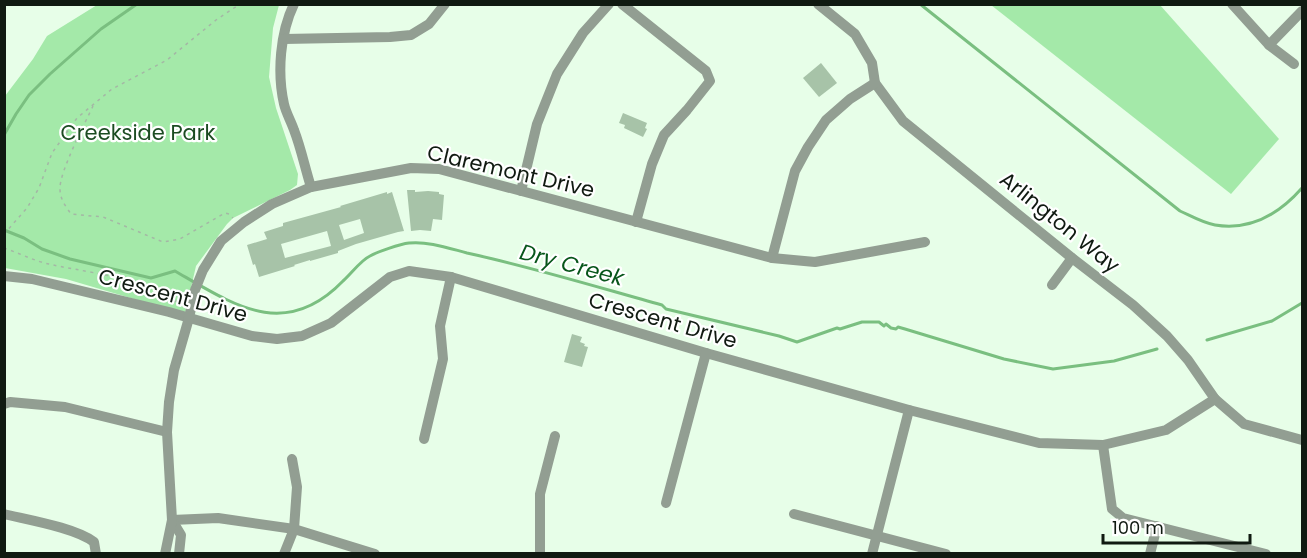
<svg xmlns="http://www.w3.org/2000/svg" width="1307" height="558" viewBox="0 0 1307 558" font-family="Poppins,sans-serif">
<style>
.green{fill:#a4e9a9}
.lines{fill:none;stroke-linecap:round;stroke-linejoin:round}
.stream{stroke:#7abf80;stroke-width:3}
.building{fill:#a7c3a8;fill-rule:evenodd}
.path{stroke:#a4b7a5;stroke-width:1.5;stroke-dasharray:3 4.5;stroke-linecap:butt}
.minor{stroke:#929e92;stroke-width:10}
.labels{text-anchor:middle;dominant-baseline:central;stroke-width:4.5;stroke-linejoin:round;paint-order:stroke}
.park-label{font-size:21px;fill:#1c4c22;stroke:#fff}
.street-label{font-size:21px;fill:#101a11;stroke:#fff}
.water-label{font-size:22px;font-style:italic;fill:#08561b;stroke:#fff}
</style>
<rect width="100%" height="100%" fill="#e7fee8"/>
<g class="green">
<path d="M97,5H279L273,28L269,77L276,108L298,174L297,185L290,190L233,218L227,224L196,266L185,314L66,279L5,268V96L33,59L47,36Z"/>
<path d="M991,5H1160L1279,139L1231,194Z"/>
</g>
<g class="lines">
<g class="stream">
<path d="M920,4L1180,211C1191,216 1203,223 1215,225C1251,231 1280,213 1302,188"/>
<path d="M4,135L16,114L29,95L50,74L101,29L137,4"/>
<path d="M4,230L24,238L42,249L70,259L151,278L175,271C234,305 285,341 343,281C351,274 361,260 370,256C377,252 400,244 409,243C428,241 448,248 467,253C532,267 597,287 662,305L666,309L779,336L797,342L837,328L840,329L862,322H879L884,326L886,324L891,328L896,329L898,327L905,329L1004,359L1053,369L1114,361L1157,349"/>
<path d="M1207,340L1272,321L1302,303"/>
</g>
</g>
<g class="building">
<path d="M821,63L837,83L819,97L803,78Z"/>
<path d="M623,113L647,123L645,128L647,129L643,137L624,128L625,125L619,123Z"/>
<path d="M407,190H415V192L428,191L439,192V194L444,195L442,220L433,219L431,231L420,230L411,231Z"/>
<path d="M387,192V194L392,192L404,231L398,232L356,244L338,251V253L310,261V260L294,265L295,266L259,277L255,264L253,265L247,245L267,239L264,232L283,226V223L341,207L340,206ZM360,219L364,233L344,240L339,225ZM327,231L331,246L285,258L281,244Z"/>
<path d="M572,334L582,337L580,342L585,344L584,346L588,347L582,367L564,362Z"/>
</g>
<g class="lines">
<g class="path">
<path d="M93,106C85,123 59,173 60,189C60,199 66,207 71,214L103,217L163,242L180,239L225,213L229,214L233,218"/>
<path d="M4,234L27,208L39,188L52,153L77,118L112,89L167,60L216,20L240,4"/>
<path d="M4,248C19,253 34,261 49,264C71,270 155,279 164,300"/>
<path d="M174,302L183,298"/>
</g>
<g class="minor">
<path d="M294,4C280,33 277,73 284,104C286,113 291,121 294,130C301,148 305,168 311,187"/>
<path d="M622,4L706,71L710,81L687,110L664,135L652,164L636,222"/>
<path d="M818,4L855,34L872,63L875,83L903,121L1072,258L1133,305L1167,336L1188,360L1215,399L1244,424L1302,440"/>
<path d="M1232,4L1269,45L1294,64"/>
<path d="M284,39L390,37L411,35L429,24L445,4"/>
<path d="M1269,45L1302,11"/>
<path d="M521,191L537,124L557,74L583,33L609,4"/>
<path d="M772,258L795,171L808,147L826,120L850,99L875,83"/>
<path d="M4,276L32,279L169,312L252,336L277,339L302,336L331,323L390,277L409,271L451,277L706,353L909,410L1039,443L1103,445L1166,430L1215,399"/>
<path d="M1052,285L1072,258"/>
<path d="M4,404L10,402L65,407L167,432"/>
<path d="M424,439L443,359L440,326L451,277"/>
<path d="M1103,445L1112,509L1123,518L1266,554"/>
<path d="M666,503L706,353"/>
<path d="M4,514C29,520 76,528 94,542L96,554"/>
<path d="M794,514L946,554"/>
<path d="M172,520L218,518L294,529L375,554"/>
<path d="M172,520L181,535L179,554"/>
<path d="M165,554L172,520L167,432L169,402L174,370L189,318L195,290L203,270L221,241L244,222L272,204L311,187L411,168L439,169L772,258L815,262L925,242"/>
<path d="M284,554L294,529L297,487L292,459"/>
<path d="M540,554V494L555,436"/>
<path d="M872,554L909,410"/>
<path d="M1150,554L1157,526"/>
</g>
</g>
<g class="labels">
<g class="park-label">
<text x="138" y="132">Creekside Park</text>
</g>
<g class="street-label">
<text transform="translate(511 171) rotate(13)">Claremont Drive</text>
<text transform="translate(1060 222) rotate(39)">Arlington Way</text>
<text transform="translate(173 295) rotate(15)">Crescent Drive</text>
<text transform="translate(663 320) rotate(16)">Crescent Drive</text>
</g>
<g class="water-label">
<text transform="translate(572 265) rotate(15)">Dry Creek</text>
</g>
</g>
<rect width="1307" height="558" fill="none" stroke="#101a11" stroke-width="12"/>
<path d="M1103 534v9h147v-9" fill="none" stroke="#101a11" stroke-width="3"/>
<text x="1112" y="534" font-size="18" fill="#101a11" stroke="#ffffff" stroke-width="4.5" paint-order="stroke">100 m</text>
</svg>
